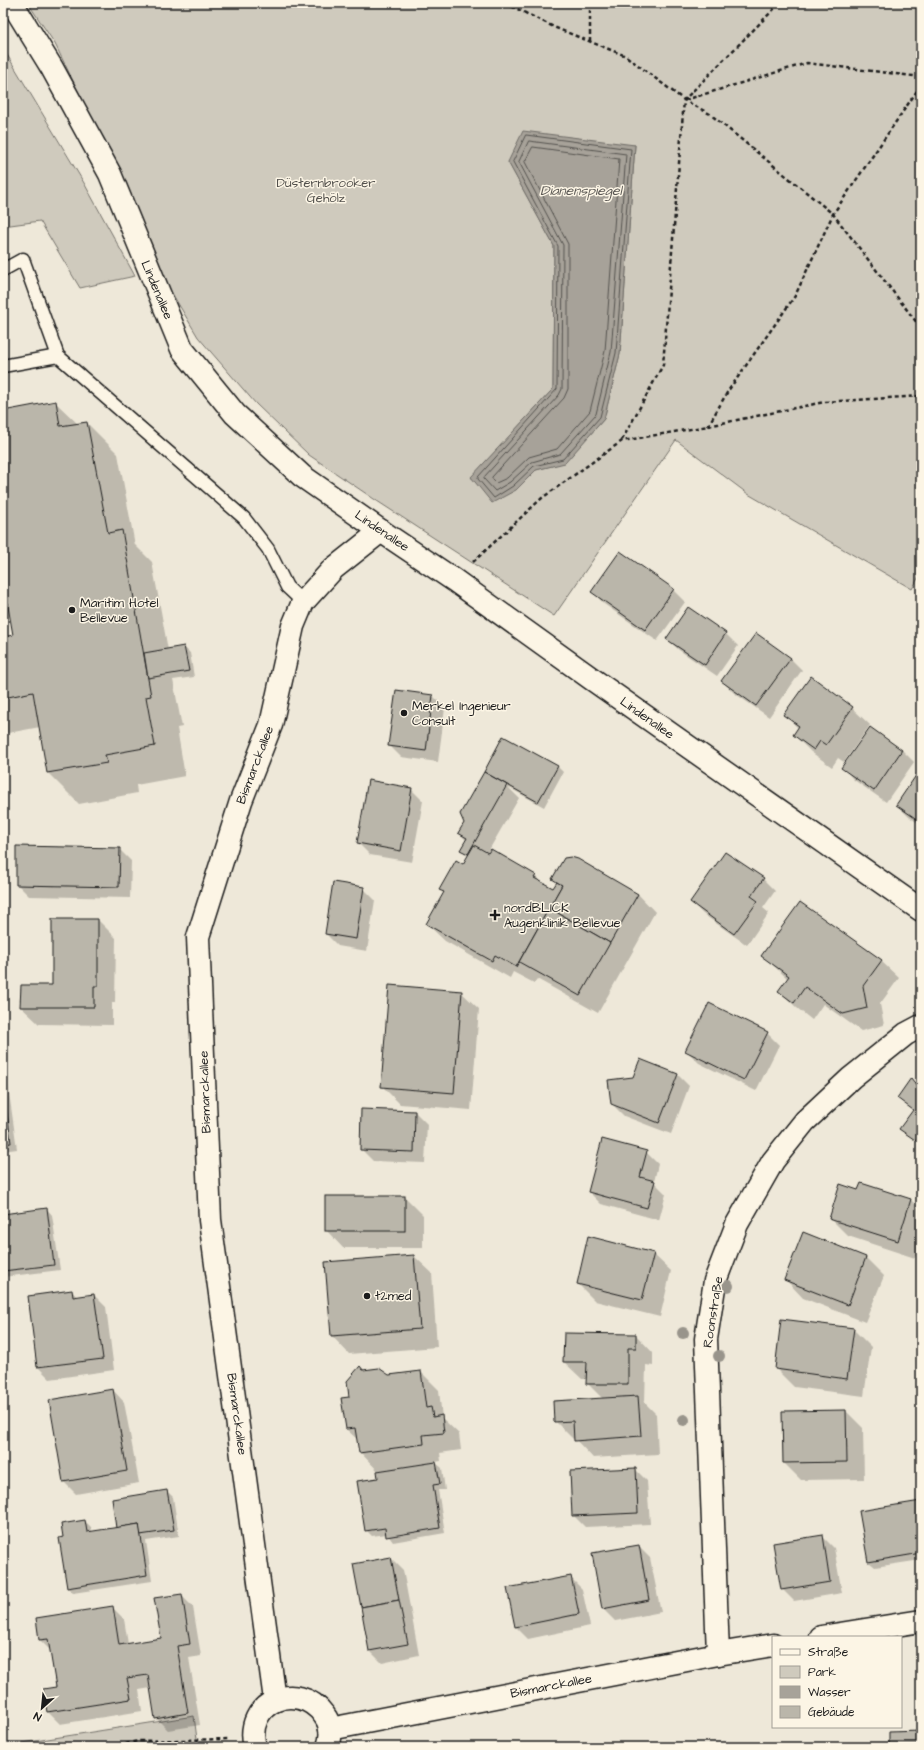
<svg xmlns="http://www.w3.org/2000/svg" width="924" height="1750" viewBox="0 0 924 1750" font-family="'Architects Daughter',sans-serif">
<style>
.green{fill:#cfcabd;stroke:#76736c;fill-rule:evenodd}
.water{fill:#a7a299;stroke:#6f6c67}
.shadow{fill:#0003}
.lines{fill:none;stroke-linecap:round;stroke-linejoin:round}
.shore{stroke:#54524e;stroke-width:1}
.building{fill:#bab6aa;stroke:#1c1c1c}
.lane-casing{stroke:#1c1c1c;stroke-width:15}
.street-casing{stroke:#1c1c1c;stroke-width:25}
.path{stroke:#1c1c1c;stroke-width:2.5;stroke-dasharray:4 3;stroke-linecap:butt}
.lane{stroke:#fcf5e5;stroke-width:12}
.street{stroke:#fcf5e5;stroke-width:22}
.tree{fill:#98948b}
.poi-dot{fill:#1c1c1c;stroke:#fcf5e5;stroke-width:1.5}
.labels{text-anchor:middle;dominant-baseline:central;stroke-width:3;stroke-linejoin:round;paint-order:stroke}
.park-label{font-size:13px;fill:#52504c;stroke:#fcf5e5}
.street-label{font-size:13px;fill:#1c1c1c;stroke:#fcf5e5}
.poi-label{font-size:13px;fill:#1c1c1c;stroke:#fcf5e5;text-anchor:start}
.water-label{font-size:14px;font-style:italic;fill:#5b5854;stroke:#fcf5e5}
</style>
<rect width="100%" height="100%" fill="#eee8d9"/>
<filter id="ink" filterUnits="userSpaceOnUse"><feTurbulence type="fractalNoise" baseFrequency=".025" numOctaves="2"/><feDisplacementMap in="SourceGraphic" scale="8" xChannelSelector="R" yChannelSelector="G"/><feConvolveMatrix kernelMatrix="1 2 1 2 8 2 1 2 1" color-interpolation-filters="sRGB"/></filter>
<g filter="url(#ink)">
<g class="green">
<path d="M28,3H921V573L912,589L748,494L676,440L554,616L374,499L309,455L256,404L198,337L160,273L123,183L55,44ZM635,145L620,354L604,419L565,462L536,470L471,478L553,389L554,246L508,162Z"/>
<path d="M3,48L84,183L135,276L80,288L40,221L3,226Z"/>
<path d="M194,1716L198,1747H3V1746Z"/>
</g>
<path class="water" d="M523,131L635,145L620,354L604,419L565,463L536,470L516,490L492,503L471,477L553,389L554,246L508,162Z"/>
<g class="shadow">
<path d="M55,402L78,424L87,423L118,454L135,545L152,562L168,650L184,647L190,653L194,677L173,680L182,727L177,728L185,776L136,785L137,793L79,804L48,773L40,727L3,734V638L14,636L3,572V412Z"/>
<path d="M673,590L685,602L657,641L604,604L593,592Z"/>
<path d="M688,608L726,634L738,646L717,676L679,650L667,639Z"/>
<path d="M790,658L802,670L769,717L734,693L722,681Z"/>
<path d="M397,691L433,696L445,708L438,762L401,757L389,745Z"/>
<path d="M852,708L870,725L844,762L838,758L832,767L811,752L794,735L798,728L785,715Z"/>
<path d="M870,728L902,750L914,762L886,802L854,780L843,768Z"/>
<path d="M557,766L563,772L544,807L508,787L519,798L489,850L535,875L545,885L554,890L557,883L553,879L638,894L655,912L598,1013L537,979L534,983L513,972L510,978L445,941L427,924L444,894L441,890L464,865L468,856L462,850L467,841L459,833L465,823L461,814L485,772Z"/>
<path d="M921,770V825L909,817L897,805Z"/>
<path d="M411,789L423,801L412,862L370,855L358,843Z"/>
<path d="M119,849L131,861L130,898L29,896L17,884Z"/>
<path d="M763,879L775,891L763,908L769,913L747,945L703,914L691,902Z"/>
<path d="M334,883L363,888L375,900L367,951L338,946L326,934Z"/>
<path d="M98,920L116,938L115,1003H112V1025L39,1024L21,1007L53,986Z"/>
<path d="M763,956L881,961L899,978L880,1004L884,1025L861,1031L823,1004L812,1020L797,1008L779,991L788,979Z"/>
<path d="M461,992L479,1009L471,1110L400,1104L383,1087Z"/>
<path d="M767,1033L779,1045L756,1091L699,1063L687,1051Z"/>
<path d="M3,1050L17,1149L3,1151Z"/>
<path d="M677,1074L689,1086L671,1134L624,1116L612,1104Z"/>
<path d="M912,1080L921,1090V1145L901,1129L914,1111L898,1098Z"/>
<path d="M415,1112L427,1124L425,1163L373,1161L361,1149Z"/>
<path d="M646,1152L658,1164L654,1182L666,1194L659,1220L601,1204L589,1192Z"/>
<path d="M861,1184L911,1200L921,1210V1240L915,1258L848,1236L830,1218L859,1191Z"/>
<path d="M326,1197H405L423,1215V1248H343L326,1230Z"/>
<path d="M3,1204L4,1215L47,1209L52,1215L60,1270L3,1277Z"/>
<path d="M804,1234L866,1258L884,1276L865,1322L803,1298L786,1280Z"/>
<path d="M653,1254L671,1271L660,1317L595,1301L578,1284Z"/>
<path d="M414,1256L432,1273L437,1347L349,1354L332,1336Z"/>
<path d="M72,1291L77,1297L94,1295L106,1307L114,1370L50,1379L38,1367Z"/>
<path d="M853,1329L871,1347L864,1396L794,1387L776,1369Z"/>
<path d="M636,1335L653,1353V1366L646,1365L645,1402L643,1401L656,1414L658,1454L593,1458L575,1439H573L555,1421L603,1399L587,1383L588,1379H582L564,1362Z"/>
<path d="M361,1367L365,1371L388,1376L421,1372L439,1390L442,1418L459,1434L461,1450L440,1453L441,1461L435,1462L442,1468L445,1490H438L445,1533L393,1542L387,1534L372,1536L366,1530L379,1479V1472L360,1452L358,1440L346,1429L351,1398Z"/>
<path d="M113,1390L124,1402L139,1483L76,1494L64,1482L50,1401Z"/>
<path d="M846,1411L863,1428L864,1479L801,1480L784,1463Z"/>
<path d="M635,1469L647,1481L650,1524L585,1527L573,1515Z"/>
<path d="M167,1491L173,1497L179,1536L146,1541L152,1581L73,1593L68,1588L64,1538L85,1521L91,1527L92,1532L117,1528Z"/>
<path d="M921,1502V1560L875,1567L869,1562Z"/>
<path d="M822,1536L834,1548L842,1593L794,1601L782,1589Z"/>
<path d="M638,1546L650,1558L661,1612L615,1621L603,1609Z"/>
<path d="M391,1558L403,1570L419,1655L382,1663L370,1651Z"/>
<path d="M570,1577L582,1589L590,1626L528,1639L516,1627Z"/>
<path d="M181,1595L193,1607L201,1656L189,1658L200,1725L168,1730L156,1718L151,1688L139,1690L142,1711L60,1724L48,1712L45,1690L57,1688L51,1651L40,1640L37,1619L112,1607L124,1619L128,1644L162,1638Z"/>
</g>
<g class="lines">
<g class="shore">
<path d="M526,135L631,149L616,353L600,417L563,459L534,466L513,486L494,498L478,479V477L557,389L558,246L513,162Z"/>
<path d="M529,141L626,154L611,352L596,414L560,454L532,462L510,482L495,491L484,479V477L559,395L562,389L563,245L519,162Z"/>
<path d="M533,147L619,159L605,351L590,411L557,449L529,457L507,478L496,483L492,479V477L564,398L568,389V244L525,162Z"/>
</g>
</g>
<g class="building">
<path d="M56,401L60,426L87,422L108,533L122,530L151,696L146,697L155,746L105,755L107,763L47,773L33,692L3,698V637L13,635L3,578V411Z"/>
<path d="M620,551L674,589L645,630L591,592Z"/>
<path d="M688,607L726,633L705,665L666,639Z"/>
<path d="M756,633L791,658L756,706L721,681Z"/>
<path d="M184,646L189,671L148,678L144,653Z"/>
<path d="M811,676L853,707L826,745L820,741L814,750L793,735L799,726L783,715Z"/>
<path d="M396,690L433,695L426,751L388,746Z"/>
<path d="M870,727L902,750L874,791L841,768Z"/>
<path d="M503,736L558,766L538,802L484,772Z"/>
<path d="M921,768V822L896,805Z"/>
<path d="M484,772L507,785L468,854L460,850L467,838L458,833L464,823L460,814Z"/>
<path d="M368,780L412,788L401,851L357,843Z"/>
<path d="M474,845L488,853L491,849L536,875L534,878L553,888L557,882L562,885L516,967L495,955L492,961L426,924L444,892L439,890L456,860L463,864Z"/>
<path d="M16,846L120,848L119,887L16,885Z"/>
<path d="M725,852L764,878L751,896L758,901L734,934L690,902Z"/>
<path d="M571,857L578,859L638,894L610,943L549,908L562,885L552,879L564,858Z"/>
<path d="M333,882L364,887L356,939L325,934Z"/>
<path d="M800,902L882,960L863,986L867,1008L843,1014L805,987L794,1003L778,991L789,976L761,956Z"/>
<path d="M549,908L610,943L580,996L519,962Z"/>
<path d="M52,919H98V986H94V1007H20L21,985H52Z"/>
<path d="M389,985L462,991L454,1093L381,1087Z"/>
<path d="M709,1003L768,1032L744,1080L685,1051Z"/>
<path d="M640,1059L678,1074L659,1123L611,1104L608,1080L633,1077Z"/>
<path d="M911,1078L921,1091V1144L899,1129L913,1110L897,1098Z"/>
<path d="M3,1083L11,1143L3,1144Z"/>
<path d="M361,1109L415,1111L414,1152L360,1150Z"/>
<path d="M602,1139L647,1151L640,1177L655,1181L647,1208L588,1192Z"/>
<path d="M861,1183L911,1199L898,1241L829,1219L840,1184L858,1190Z"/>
<rect x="325" y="1196" width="80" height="35"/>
<path d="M47,1208L54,1265L3,1271V1214Z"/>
<path d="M803,1232L866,1257L848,1305L784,1280Z"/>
<path d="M588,1236L654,1253L642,1300L577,1284Z"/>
<path d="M414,1255L420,1329L331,1336L325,1262Z"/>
<path d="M72,1290L73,1297L94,1294L103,1359L37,1367L28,1296Z"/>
<path d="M781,1319L854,1328L847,1379L775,1369Z"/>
<path d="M564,1333L636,1334V1348H628V1384H586L587,1362H563Z"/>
<path d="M360,1366L363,1370L379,1368L389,1375L421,1371L426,1408L431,1407L433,1417L442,1415L444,1433L423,1435L424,1444L359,1453L355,1428L346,1429L341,1398L349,1397L347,1381Z"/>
<path d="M113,1389L127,1471L63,1482L49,1400Z"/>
<path d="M638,1396L641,1436L574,1441L573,1421L554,1422L553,1401Z"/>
<path d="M846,1410L847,1462L783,1463L782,1411Z"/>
<path d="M436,1462L440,1484L433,1485L440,1528L386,1537L385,1528L365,1531L357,1481L378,1478L377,1471Z"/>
<path d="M636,1468L638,1513L572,1516L570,1471Z"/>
<path d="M167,1490L174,1530L140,1535L139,1524L116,1528L112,1499Z"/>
<path d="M921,1501V1553L868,1562L859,1511Z"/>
<path d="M85,1520L87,1532L139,1524L147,1575L67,1588L59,1538L63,1537L61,1524Z"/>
<path d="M823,1535L830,1582L781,1590L773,1543Z"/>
<path d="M639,1545L649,1600L602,1609L592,1553Z"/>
<path d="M391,1557L399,1600L361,1607L353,1564Z"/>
<path d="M571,1576L579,1614L515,1627L507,1588Z"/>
<path d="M182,1594L190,1644L177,1646L188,1713L155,1719L148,1675L127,1678L131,1699L47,1712L43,1689L56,1687L48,1639L39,1640L36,1618L113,1606L119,1645L161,1638L154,1598Z"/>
<path d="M399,1600L408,1644L369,1651L361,1607Z"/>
<path d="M921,1731V1747H889V1732Z"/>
<path d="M838,1744V1747H806Z"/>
</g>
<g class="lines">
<g class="lane-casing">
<g id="lane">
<path d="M3,270L23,259L58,356L244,518L268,549L287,587L303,602"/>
<path d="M3,366L58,356"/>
</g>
</g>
<g class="street-casing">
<g id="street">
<path d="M12,3L52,68L110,174L182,349L235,414L302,476L381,531L454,580L592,679L921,910"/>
<path d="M821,1637L921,1621"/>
<path d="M718,1654L706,1339L715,1281L737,1224L773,1161L805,1121L851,1078L906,1034L921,1026"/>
<path d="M275,1700L210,1220L198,937L241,801L271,725L293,626L303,602L333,569L381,531"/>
<path d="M330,1729L718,1654L773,1645"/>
<path d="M255,1747C243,1703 297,1678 324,1715C331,1724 332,1736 328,1747"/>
</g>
</g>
<g class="path">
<path d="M505,3L556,28L626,56L684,100L710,114L833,214L921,328"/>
<path d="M590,3V41"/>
<path d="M685,100L807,63L921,77"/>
<path d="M708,426L728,391L795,296L833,214L921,85"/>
<path d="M622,440L663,365L684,100L780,3"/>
<path d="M473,562L542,498L622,441L708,426L824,402L921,396"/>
<path d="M112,1747L138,1741L229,1739"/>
</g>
<use href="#lane" class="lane"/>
<use href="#street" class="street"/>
</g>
<g class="tree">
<circle cx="728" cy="1286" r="6"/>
<circle cx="683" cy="1333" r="6"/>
<circle cx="719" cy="1356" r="6"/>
<circle cx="684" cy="1420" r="6"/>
</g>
</g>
<g class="poi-dot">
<circle cx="72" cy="610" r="4"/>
<circle cx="404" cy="713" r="4"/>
<path d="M493 909h4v4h4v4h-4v4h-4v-4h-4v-4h4z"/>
<circle cx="367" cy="1296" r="4"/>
</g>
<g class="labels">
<g class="park-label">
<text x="326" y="183">Düsternbrooker<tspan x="326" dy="15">Gehölz</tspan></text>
</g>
<g class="street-label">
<text transform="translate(157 290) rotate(67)">Lindenallee</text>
<text transform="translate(382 531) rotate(34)">Lindenallee</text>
<text transform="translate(647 718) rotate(35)">Lindenallee</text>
<text transform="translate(255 765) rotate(-69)">Bismarckallee</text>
<text transform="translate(205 1092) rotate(-92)">Bismarckallee</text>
<text transform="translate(713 1312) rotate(-81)">Roonstraße</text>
<text transform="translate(237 1414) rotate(82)">Bismarckallee</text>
<text transform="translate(551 1686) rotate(-11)">Bismarckallee</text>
</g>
<g class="poi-label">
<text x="80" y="603">Maritim Hotel<tspan x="80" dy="15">Bellevue</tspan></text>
<text x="412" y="706">Merkel Ingenieur<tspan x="412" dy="15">Consult</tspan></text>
<text x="504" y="908">nordBLICK<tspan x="504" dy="15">Augenklinik Bellevue</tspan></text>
<text x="375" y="1296">t2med</text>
</g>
<g class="water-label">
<text x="581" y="191">Dianenspiegel</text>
</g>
</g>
<rect width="924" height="1750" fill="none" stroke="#fcf5e5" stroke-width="16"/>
<rect x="8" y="8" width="908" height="1734" fill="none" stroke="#1c1c1c" stroke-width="1.5" filter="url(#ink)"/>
<rect x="772" y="1636" width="130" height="92" fill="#fcf5e5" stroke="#a29e95"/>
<rect x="780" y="1649" width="20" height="6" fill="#fcf5e5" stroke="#a29e95"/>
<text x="808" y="1656" font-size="12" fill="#1c1c1c">Straße</text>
<rect x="780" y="1666" width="20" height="12" fill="#cfcabd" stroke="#a29e95"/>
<text x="808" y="1676" font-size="12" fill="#1c1c1c">Park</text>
<rect x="780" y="1686" width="20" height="12" fill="#a7a299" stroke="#a29e95"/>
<text x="808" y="1696" font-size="12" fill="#1c1c1c">Wasser</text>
<rect x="780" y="1706" width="20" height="12" fill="#bab6aa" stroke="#a29e95"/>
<text x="808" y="1716" font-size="12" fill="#1c1c1c">Gebäude</text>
<g transform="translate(42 1708) rotate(207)" stroke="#fcf5e5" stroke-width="3" paint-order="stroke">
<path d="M0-3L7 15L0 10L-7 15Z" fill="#1c1c1c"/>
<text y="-6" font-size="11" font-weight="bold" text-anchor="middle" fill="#1c1c1c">N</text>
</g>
</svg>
